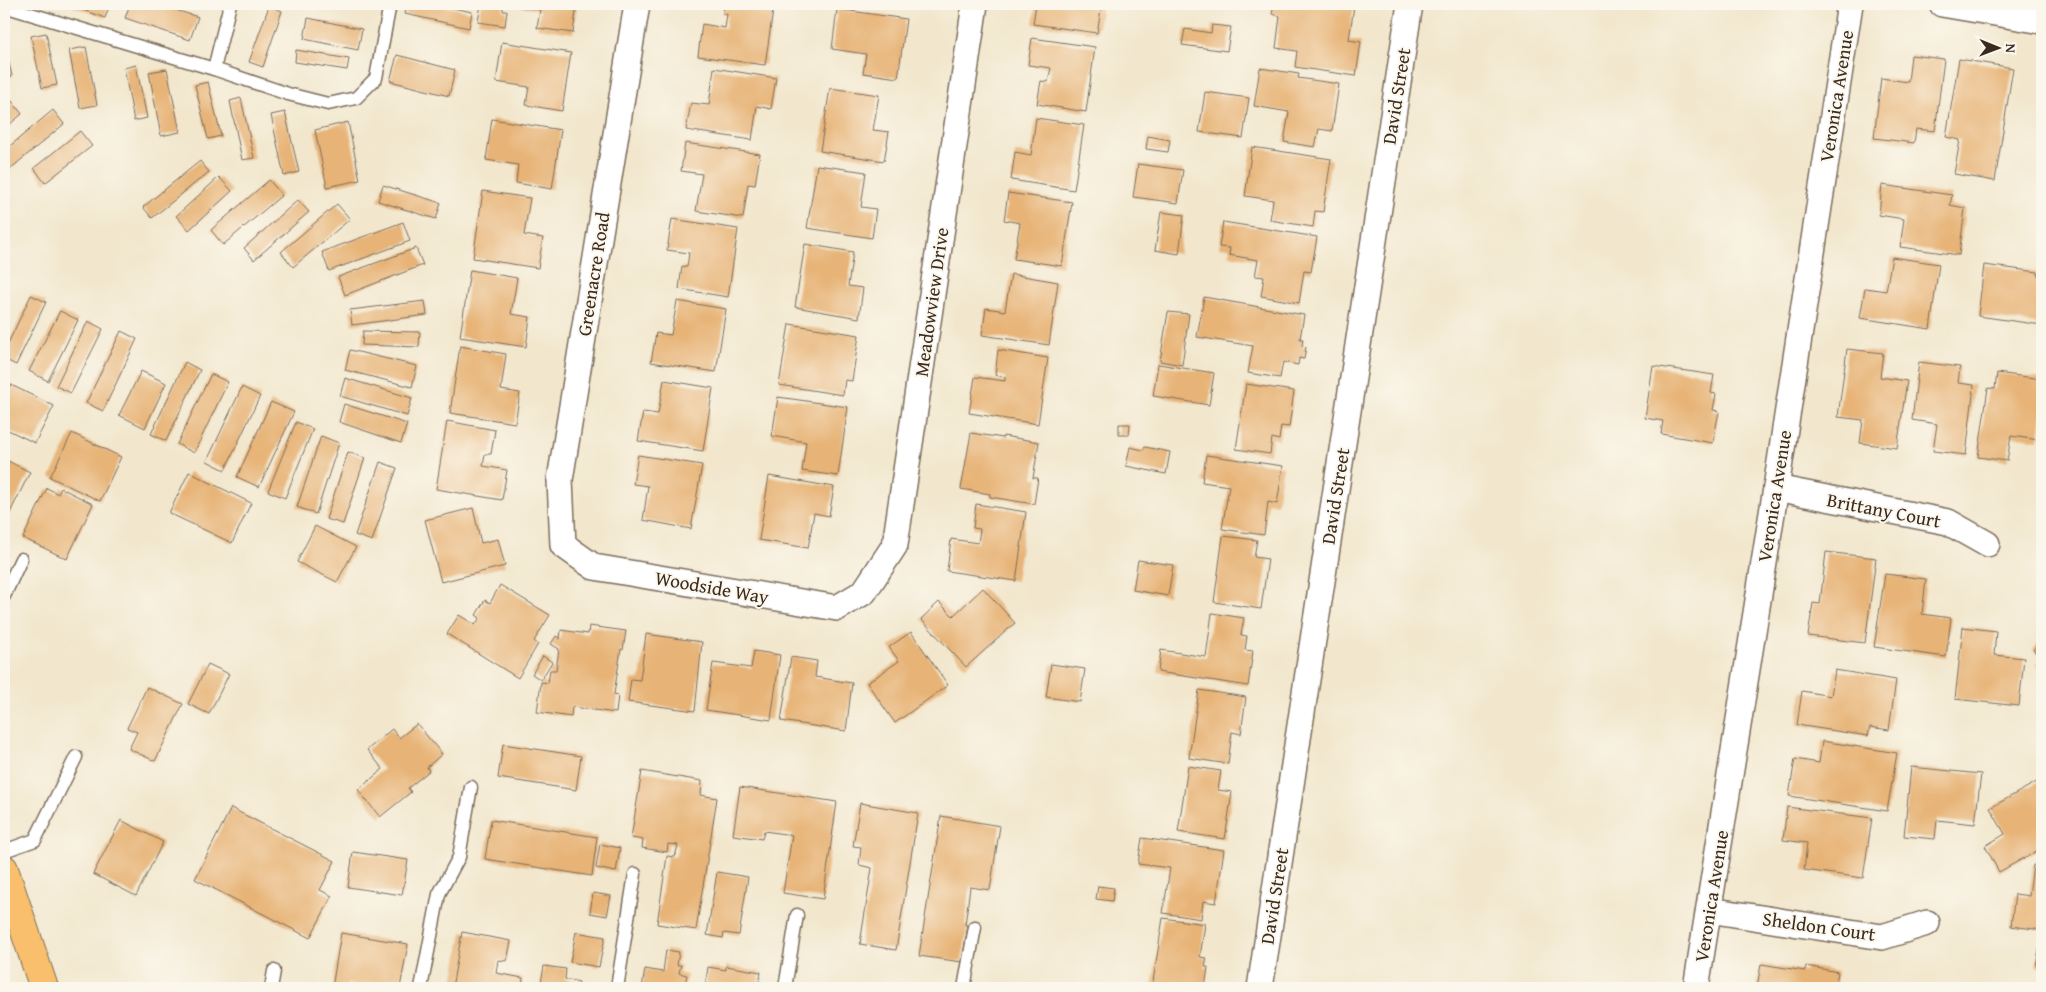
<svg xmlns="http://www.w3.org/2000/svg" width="2046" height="992" viewBox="0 0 2046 992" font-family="'Gentium Book Plus',serif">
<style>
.building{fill:#e7b376}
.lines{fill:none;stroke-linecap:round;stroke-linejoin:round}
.lane-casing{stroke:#7b6c5b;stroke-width:15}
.street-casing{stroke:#7b6c5b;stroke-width:28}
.primary-casing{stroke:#7b6c5b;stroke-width:30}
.lane{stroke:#fff;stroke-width:12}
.street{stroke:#fff;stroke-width:25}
.primary{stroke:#f9bf6d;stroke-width:28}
.labels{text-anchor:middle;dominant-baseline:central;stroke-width:4;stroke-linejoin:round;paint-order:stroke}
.street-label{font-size:19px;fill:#3b2a1e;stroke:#fbf7ec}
</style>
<rect width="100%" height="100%" fill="#fbf7ec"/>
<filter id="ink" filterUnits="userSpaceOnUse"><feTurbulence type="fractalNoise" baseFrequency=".02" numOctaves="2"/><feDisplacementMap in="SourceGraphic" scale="10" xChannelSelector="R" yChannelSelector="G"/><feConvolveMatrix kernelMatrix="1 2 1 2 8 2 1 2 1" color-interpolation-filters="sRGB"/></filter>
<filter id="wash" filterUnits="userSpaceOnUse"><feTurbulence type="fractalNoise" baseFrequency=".0096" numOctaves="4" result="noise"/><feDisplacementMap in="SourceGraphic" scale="20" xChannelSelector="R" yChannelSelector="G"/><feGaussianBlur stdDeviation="1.12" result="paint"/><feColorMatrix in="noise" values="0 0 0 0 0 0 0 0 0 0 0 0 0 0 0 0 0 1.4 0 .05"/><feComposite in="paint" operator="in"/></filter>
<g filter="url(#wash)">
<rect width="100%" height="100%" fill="#f2e7cd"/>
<g id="blocks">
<g class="building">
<path d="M66,4H110L105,18Z"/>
<path d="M130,4H156L198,17L190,40L125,18Z"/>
<path d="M407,4H434L472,12L469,28L405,14Z"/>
<path d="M481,4H503V11H507L505,26L478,22Z"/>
<path d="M506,4H577L573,33L537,28L540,10Z"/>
<path d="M724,4H774L765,65L698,56L702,24L725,28L727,14H723Z"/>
<path d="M896,4H910V7Z"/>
<path d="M1036,4H1102L1097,33L1033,24Z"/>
<path d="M1274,4H1337L1354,6L1349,40L1361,42L1356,76L1295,67L1297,51L1276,48L1280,16L1272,14Z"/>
<path d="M269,6L282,11L263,67L249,62Z"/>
<path d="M837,9L906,19L898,78L863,73L866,54L832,49Z"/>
<path d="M308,18L362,29L358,50L304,39Z"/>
<path d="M1212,25L1231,27L1227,51L1182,45L1185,29L1211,33Z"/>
<path d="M46,33L57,85L42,88L31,36Z"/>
<path d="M1032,38L1095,47L1086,112L1037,104L1041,81L1048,82L1051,68L1028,65Z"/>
<path d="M4,41L12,76L4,78Z"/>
<path d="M502,42L571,53L562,111L526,105L529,87L496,82Z"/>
<path d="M86,47L97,105L80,108L69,50Z"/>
<path d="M296,50L349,59L347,70L295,62Z"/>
<path d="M397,55L455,70L449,96L390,81Z"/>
<path d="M1911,55L1944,59L1935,131L1916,129L1914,143L1874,138L1881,78L1908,82Z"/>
<path d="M1959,59L2013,68L1995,181L1954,174L1960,140L1946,137Z"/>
<path d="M136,65L147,118L134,121L124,68Z"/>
<path d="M714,68L776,78L771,109L757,106L752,140L686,130L691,103L709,105Z"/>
<path d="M1260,68L1299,74L1298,78L1339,84L1332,131L1319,129L1315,147L1284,142L1289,112L1254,106Z"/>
<path d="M167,69L180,132L161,136L149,72Z"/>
<path d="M208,82L221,136L208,139L195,85Z"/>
<path d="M830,88L879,95L873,130L889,132L884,161L820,151Z"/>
<path d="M1205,92L1249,98L1243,138L1199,132Z"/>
<path d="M241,98L254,158L242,160L230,101Z"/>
<path d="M12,101L22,114L4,129V107Z"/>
<path d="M53,110L64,124L4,174V151Z"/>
<path d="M285,112L299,172L284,176L271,115Z"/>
<path d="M1036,118L1084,125L1074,190L1011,180L1015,152L1031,155Z"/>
<path d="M492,119L561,130L552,189L516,183L518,165L486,160Z"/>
<path d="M348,122L360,180L327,187L315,130Z"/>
<path d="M80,131L92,146L45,183L34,168Z"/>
<path d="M1148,136L1170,140L1168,152L1146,149Z"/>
<path d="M685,143L760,154L755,185L748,184L743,218L696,211L702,174L681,171Z"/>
<path d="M1252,147L1331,159L1323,212L1315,211L1313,227L1270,220L1273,200L1245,196Z"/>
<path d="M200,161L209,172L152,218L143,207Z"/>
<path d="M1138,164L1183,170L1178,203L1133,197Z"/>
<path d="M817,165L866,172L861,207L876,209L872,238L807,228Z"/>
<path d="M219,177L232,191L189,230L176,216Z"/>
<path d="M269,180L282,195L223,245L211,230Z"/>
<path d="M383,185L441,203L436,219L378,201Z"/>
<path d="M1882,185L1952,195L1950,205L1965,208L1959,255L1900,247L1904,219L1879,215Z"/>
<path d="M483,191L530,198L524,235L543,238L538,268L473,258Z"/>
<path d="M1008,193L1072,202L1062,266L1014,259L1020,223L1004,220Z"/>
<path d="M298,200L309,212L254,260L244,248Z"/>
<path d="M337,204L350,219L293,267L281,252Z"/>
<path d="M1161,212L1184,215L1179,254L1155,250Z"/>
<path d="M672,219L738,229L728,297L679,289L682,266L687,267L689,253L667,250Z"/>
<path d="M403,222L410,241L329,271L322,252Z"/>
<path d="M1223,222L1317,237L1311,272L1304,271L1299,303L1261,296L1264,277L1255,276L1258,260L1229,255L1230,248L1219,247Z"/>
<path d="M805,244L853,252L848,286L863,288L859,318L795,307Z"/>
<path d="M416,248L423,265L345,295L338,277Z"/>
<path d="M1892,257L1939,264L1930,329L1860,318L1865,288L1886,291Z"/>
<path d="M1984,265L2038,272V276H2042V325L1978,316Z"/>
<path d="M470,270L517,278L511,314L530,317L526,347L460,337Z"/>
<path d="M1011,274L1058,282L1049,345L982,335L986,308L1005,311Z"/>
<path d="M31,295L46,302L16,365L4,359V352Z"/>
<path d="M1204,297L1304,315L1300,339H1303L1302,346L1306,347L1304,359L1299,358L1298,365L1283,362L1280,378L1248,373L1253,346L1197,337Z"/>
<path d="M425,301L427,315L352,325L350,310Z"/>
<path d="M677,301L726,309L716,372L651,362L656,333L671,335Z"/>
<path d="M60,311L78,320L48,381L29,371Z"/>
<path d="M1168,312L1189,314L1182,365L1160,361Z"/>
<path d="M88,321L103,329L71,393L56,386Z"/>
<path d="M789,324L859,335L852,381L845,380L843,395L779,385Z"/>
<path d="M121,331L137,339L103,411L86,403Z"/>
<path d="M363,331L420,332L419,347L362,345Z"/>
<path d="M460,346L506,354L501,390L520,393L515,423L450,413Z"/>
<path d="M1847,349L1883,353L1880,377L1907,381L1897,448L1860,443L1863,420L1838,417Z"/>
<path d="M350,350L417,366L412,387L345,370Z"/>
<path d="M998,350L1048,358L1038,424L969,413L975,377L1005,381V377L995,375Z"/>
<path d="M185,362L200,370L166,441L151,434Z"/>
<path d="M1919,362L1960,367L1958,383L1974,385L1966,455L1933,451L1937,424L1912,420Z"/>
<path d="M1158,364L1214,373L1209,405L1153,396Z"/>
<path d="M1653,366L1714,375L1711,393L1716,394L1713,410L1719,411L1713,443L1661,434L1663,421L1645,418Z"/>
<path d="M141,371L166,383L145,428L119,415Z"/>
<path d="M1997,373L2042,379V414L2039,440L2011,436L2007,461L1978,457L1988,388L1995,389Z"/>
<path d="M211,374L228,382L194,453L177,444Z"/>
<path d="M345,378L412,398L407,416L340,396Z"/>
<path d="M664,380L713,388L703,451L638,441L643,412L658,414Z"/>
<path d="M9,384L54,406L35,443L4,428V394Z"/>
<path d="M1246,384L1294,391L1289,427L1281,426L1279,440L1272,438L1270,454L1236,449Z"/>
<path d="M242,387L260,396L225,470L207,461Z"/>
<path d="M778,397L848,407L838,476L802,471L806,442L772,436Z"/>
<path d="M271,402L294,412L259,487L237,477Z"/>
<path d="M344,404L407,424L401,443L339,422Z"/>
<path d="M447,421L495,430L491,454H485L483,466L507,470L502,500L436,489Z"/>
<path d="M296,422L313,429L285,498L268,491Z"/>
<path d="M1119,424H1130L1129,435H1119Z"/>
<path d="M72,433L121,457L100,501L50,477Z"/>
<path d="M971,433L1003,438V436L1039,442L1033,478H1038L1034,504L990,497V494L961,489Z"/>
<path d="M321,436L339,443L316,514L297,507Z"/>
<path d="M1130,447L1143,450L1145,447L1170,452L1166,474L1126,466Z"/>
<path d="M348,452L365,458L343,524L326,519Z"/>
<path d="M638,455L702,465L691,529L643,520L648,486L633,484Z"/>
<path d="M1206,455L1283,466L1277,504L1268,502L1264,535L1222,529L1229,486L1202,482Z"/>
<path d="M4,459L30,472L4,525Z"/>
<path d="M380,462L397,468L372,541L355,535Z"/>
<path d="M189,472L251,503L232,543L169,513Z"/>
<path d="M769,476L834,487L829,516L814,513L808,548L759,540Z"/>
<path d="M47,488L58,494L61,488L93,504L67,559L23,538Z"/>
<path d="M976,504L1026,512L1016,581L947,571L951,539L978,543L980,529L973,528Z"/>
<path d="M473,508L481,543L498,539L505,566L441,582L425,520Z"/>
<path d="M315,526L356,547L337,582L297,562Z"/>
<path d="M1223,536L1257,540L1254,557L1268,559L1261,609L1214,602Z"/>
<path d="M1826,552L1876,558L1865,643L1808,636L1813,603L1820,604Z"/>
<path d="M1138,560L1173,565L1168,596L1133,590Z"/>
<path d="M1885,574L1926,579L1922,614L1951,618L1946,657L1874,647Z"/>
<path d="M500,585L550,615L534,641L538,644L518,678L447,634L459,615L475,625L480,618L476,615L485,600L490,603Z"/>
<path d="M983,588L1015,623L966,667L921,619L939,602L953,616Z"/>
<path d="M1212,613L1244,618L1241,635L1247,636L1245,650L1253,651L1248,686L1158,672L1161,650L1206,657Z"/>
<path d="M589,626L626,631L623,650L621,649L614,694L618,695L616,713L572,707L571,717L537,712L541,682L548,683L550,670H556L559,649L551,644L556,636L560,639L561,630L588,634Z"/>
<path d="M1963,627L1996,631L1994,655L2024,658L2019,706L1955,699Z"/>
<path d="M911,632L948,685L895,723L867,683L899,661L889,647Z"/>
<path d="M646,634L702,642L695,711L628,702L631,679L640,680Z"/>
<path d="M2042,638V668L2037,664L2042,657L2033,650Z"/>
<path d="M754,651L780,655L771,720L706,710L713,663L751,668Z"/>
<path d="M543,656L552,662L541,680L532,674Z"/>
<path d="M791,657L817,661L815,677L852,683L846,731L781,721Z"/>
<path d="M208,664L229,674L209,714L188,704Z"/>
<path d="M1051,664L1085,669L1080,702L1046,697Z"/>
<path d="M1835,670L1896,680L1889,730L1870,727L1868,736L1797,725L1802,691L1831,696Z"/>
<path d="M147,687L183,704L155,761L129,749L137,732L127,728Z"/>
<path d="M1199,690L1246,697L1241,734L1232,732L1228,764L1189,758Z"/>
<path d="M417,724L442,754L427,767L429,771L408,788L411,792L380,817L358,790L383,769L367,750L392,729L399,738Z"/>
<path d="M1822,741L1897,753L1887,811L1789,796L1795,759L1819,763Z"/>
<path d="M503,744L581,756L576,790L498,778Z"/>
<path d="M1188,766L1221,771L1218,790L1232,792L1225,839L1178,832Z"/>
<path d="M1911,767L1981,774L1975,824L1937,820L1935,839L1904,836Z"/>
<path d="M642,771L702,781L701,795L717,798L696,930L657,924L667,856L675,857L678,845L668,844L667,852L642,848L643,840L631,838Z"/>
<path d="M2042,779V848L1999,872L1985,846L2005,834L1990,808Z"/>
<path d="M740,787L837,802L823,899L783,893L792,835L764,831L762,839L733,835Z"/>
<path d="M860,803L918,813L896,950L860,944L872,868L859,865L861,847L853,846Z"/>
<path d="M1787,807L1872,818L1863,878L1804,870L1807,843L1783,840Z"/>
<path d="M231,808L335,861L320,890L332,896L310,938L195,879Z"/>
<path d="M941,816L1000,826L990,890L970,887L965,925H968L962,962L919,956Z"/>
<path d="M121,820L163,842L136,896L93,874Z"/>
<path d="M491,820L597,837L592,876L485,859Z"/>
<path d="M1142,838L1224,850L1216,903L1203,901L1201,919L1163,913L1170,868L1138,864Z"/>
<path d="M600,844L620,848L616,872L596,868Z"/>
<path d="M353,852L408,860L402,895L348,887Z"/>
<path d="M2033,865L2042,866V930L2011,926L2015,894L2029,896Z"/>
<path d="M717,872L748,877L739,935L724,933L723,938L707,935Z"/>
<path d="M1098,886L1114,888L1112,901L1096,899Z"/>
<path d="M593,893L611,896L607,916L590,913Z"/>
<path d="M1163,918L1205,924L1200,957L1207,958L1205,967H1208L1205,988H1152Z"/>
<path d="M462,932L511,941L507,961L498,960L496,973L523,978L522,988H452Z"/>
<path d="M576,932L605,937L599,967L570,962Z"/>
<path d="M341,933L408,944L400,988H363L347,984L346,988H332Z"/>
<path d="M2041,939H2042V967L2036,966Z"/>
<path d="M666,950L679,952L677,965H681L679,973L687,975L684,988H642L645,969L663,972Z"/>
<path d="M1761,964L1805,971L1806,966L1838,972L1835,988H1757Z"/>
<path d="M544,966L566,969L565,979L579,982L578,988H540Z"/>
<path d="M726,966L761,972L758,988H705L708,967L726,970Z"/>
<path d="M1072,984L1094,987V988H1071Z"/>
</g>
</g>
</g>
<g filter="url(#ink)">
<use href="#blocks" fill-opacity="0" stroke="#7b6c5b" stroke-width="1"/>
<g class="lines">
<g class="lane-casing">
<g id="lane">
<path d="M4,6L214,69L288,94L328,104L356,98L376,78L390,4"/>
<path d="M214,69L230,4"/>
<path d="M4,596L21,559"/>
<path d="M4,851L35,840L76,757"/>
<path d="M271,988L274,971"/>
<path d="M421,988L439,894L459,857L471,787"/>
<path d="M617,988L635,874"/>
<path d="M785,988L797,915"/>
<path d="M964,988L975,927"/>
</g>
</g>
<g class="street-casing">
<g id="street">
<path d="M637,4L560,480L563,545L594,567L837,608L864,592L895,545L975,4"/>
<path d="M1942,4L2042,21"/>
<path d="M1776,488L1948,522L1987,544"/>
<path d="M1709,910L1882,937L1927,923"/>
<path d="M1260,988L1410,4"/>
<path d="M1696,988L1776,488L1850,4"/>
</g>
</g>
<g class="primary-casing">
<path id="primary" d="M4,869L44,988"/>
</g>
<use href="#lane" class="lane"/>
<use href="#street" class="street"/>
<use href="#primary" class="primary"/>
</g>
</g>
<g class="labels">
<g class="street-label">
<text transform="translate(1396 96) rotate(-81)">David Street</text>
<text transform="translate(1836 96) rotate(-81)">Veronica Avenue</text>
<text transform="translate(593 274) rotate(-81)">Greenacre Road</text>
<text transform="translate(931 302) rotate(-82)">Meadowview Drive</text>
<text transform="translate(1335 496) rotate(-81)">David Street</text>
<text transform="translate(1774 496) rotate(-81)">Veronica Avenue</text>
<text transform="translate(1884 510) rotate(11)">Brittany Court</text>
<text transform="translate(712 587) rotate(10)">Woodside Way</text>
<text transform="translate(1274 896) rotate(-81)">David Street</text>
<text transform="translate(1711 896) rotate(-81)">Veronica Avenue</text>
<text transform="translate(1819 926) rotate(8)">Sheldon Court</text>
</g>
</g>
<rect width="2046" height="992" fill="none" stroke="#fbf7ec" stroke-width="20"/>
<g transform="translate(1998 48) rotate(91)" stroke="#fbf7ec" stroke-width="4" paint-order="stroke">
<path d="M0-4L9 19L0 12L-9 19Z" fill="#3b2a1e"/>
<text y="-8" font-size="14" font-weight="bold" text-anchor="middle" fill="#3b2a1e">N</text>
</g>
</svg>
